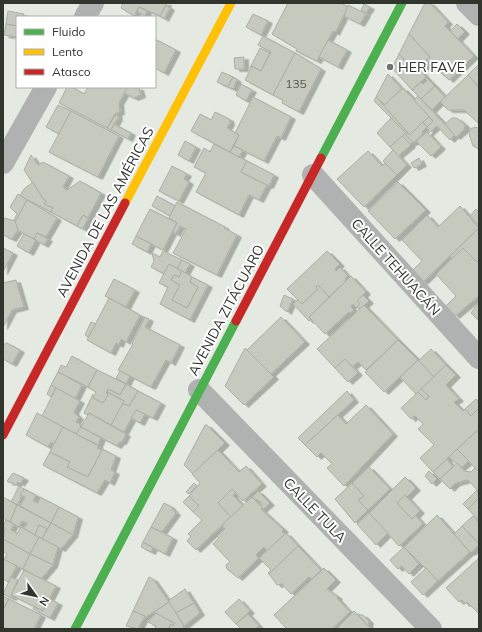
<svg xmlns="http://www.w3.org/2000/svg" width="482" height="632" viewBox="0 0 482 632" font-family="Mulish,sans-serif">
<style>
.building{fill:#c6c9bd;stroke:#abaea7;filter:url(#shadow)}
.lines{fill:none;stroke-linecap:round;stroke-linejoin:round}
.street{stroke:#afb2b0;stroke-width:22}
.fast{stroke:#4caf50;stroke-width:9}
.slow{stroke:#ffc107;stroke-width:9}
.jam{stroke:#c62828;stroke-width:9}
.poi-dot{fill:#6f746d;stroke:#fff;stroke-width:1.5}
.labels{text-anchor:middle;dominant-baseline:central;stroke-width:4;stroke-linejoin:round;paint-order:stroke}
.number-label{font-size:12px;fill:#565a52}
.poi-label{font-size:14px;fill:#30352e;stroke:#fff;text-anchor:start}
.street-label{font-size:14px;fill:#30352e;stroke:#fff}
</style>
<defs>
<filter id="shadow"><feDropShadow dx="4.5" dy="2.5" stdDeviation="0" flood-color="#0004"/></filter>
</defs>
<rect width="100%" height="100%" fill="#e4eae1"/>
<g class="building">
<path d="M123,3H167L160,16L139,7L134,16L121,8Z"/>
<path d="M288,3H341L348,7L335,33L333,31L317,61L296,51L297,49L272,34Z"/>
<path d="M425,3H430L448,22L445,26L474,56L449,80L426,60L430,57L409,34Z"/>
<path d="M364,4L370,7L366,13L361,10Z"/>
<path d="M166,5L170,8L164,19L160,16Z"/>
<path d="M348,5L366,14L360,24L344,16Z"/>
<path d="M139,7L147,11L145,16L137,11Z"/>
<path d="M8,11L24,14L23,17H17V26L6,24Z"/>
<path d="M253,14L268,21L261,35L246,27Z"/>
<path d="M6,24L17,26V37L4,35Z"/>
<path d="M457,24L465,32L458,39L450,31Z"/>
<path d="M409,34L430,57L426,60L429,63L421,71L418,67L414,71L399,54Z"/>
<path d="M263,36L295,53L273,95L245,80L252,66L261,71L271,52L258,45Z"/>
<path d="M155,39L176,50L164,73L155,68Z"/>
<path d="M328,40L347,50L338,67L319,57Z"/>
<path d="M260,48L270,53L261,71L252,66L250,68Z"/>
<path d="M295,53L321,69L299,112L282,103L283,100L273,95Z"/>
<path d="M399,54L414,71L418,67L426,77L412,90L392,68Z"/>
<path d="M244,57V69H235L234,58Z"/>
<path d="M478,65L479,67V87L468,75Z"/>
<path d="M222,72L233,77L228,87L217,82Z"/>
<path d="M388,74L402,89L385,105L376,97Z"/>
<path d="M468,75L479,87V124L464,110H448L440,102Z"/>
<path d="M233,77L237,80L233,89L228,87Z"/>
<path d="M426,77L435,86L421,99L412,90L421,82L423,84L427,81L425,79Z"/>
<path d="M241,84L252,90L246,101L236,95Z"/>
<path d="M435,86L445,97L432,110L421,99Z"/>
<path d="M67,87H72L84,94L88,87H128L119,103L120,112L115,114L107,128L59,103Z"/>
<path d="M128,87L139,88L141,95L134,98L124,93Z"/>
<path d="M403,88L430,116L410,135L383,106Z"/>
<path d="M418,96L455,135L450,140L437,126L428,134L427,132L429,130L426,128L433,121L414,100Z"/>
<path d="M253,97L291,117L281,138L277,136L264,161L234,146L239,135L235,133Z"/>
<path d="M376,97L408,133L406,135L413,142L410,144L402,136L406,133L374,101Z"/>
<path d="M58,105L71,111L59,134L46,127Z"/>
<path d="M71,111L119,136L98,177L49,152Z"/>
<path d="M215,112L229,119L230,123L227,128L239,135L230,152L191,131L200,114L211,120Z"/>
<path d="M117,113L118,118L111,130L107,128Z"/>
<path d="M429,117L433,121L427,127L423,122Z"/>
<path d="M391,118L406,133L390,147L377,133Z"/>
<path d="M452,118H457L465,125L464,130L456,137L445,124Z"/>
<path d="M423,122L427,127L422,132L423,134L413,143L406,135L408,133L410,135Z"/>
<path d="M114,124L131,133L128,139L111,130Z"/>
<path d="M476,127L479,129V149L473,146L469,134L470,129Z"/>
<path d="M427,132L441,147L431,156L416,141Z"/>
<path d="M402,136L411,145L398,156L390,147Z"/>
<path d="M185,141L196,147L189,161L178,155Z"/>
<path d="M214,144L247,161L241,172L267,185L259,200L249,195L239,215L196,192L206,173L194,167L204,148L210,152Z"/>
<path d="M234,146L243,150L239,157L230,152Z"/>
<path d="M393,150L407,165L397,175L383,161Z"/>
<path d="M368,151L382,166L385,163L397,175L364,207L337,179Z"/>
<path d="M31,155L38,165L43,162L69,176L63,187L67,190L80,181L101,193L88,218L83,215L77,226L51,212L53,208L44,204L46,201L43,199L24,170Z"/>
<path d="M419,158L422,164L414,168L411,163Z"/>
<path d="M247,161L274,175L269,186L241,172Z"/>
<path d="M172,166L187,174L184,179L189,182L179,201L159,191Z"/>
<path d="M33,182L43,199L46,201L44,204L53,208L51,212L20,196L24,189Z"/>
<path d="M398,182L426,210L395,239L368,211Z"/>
<path d="M18,194L27,200L16,221L14,220L17,214L10,207Z"/>
<path d="M157,196L175,206L170,216L152,206Z"/>
<path d="M27,200L57,218L46,237L37,233L34,239L17,230L15,222Z"/>
<path d="M177,202L225,227L224,228L237,235L217,275L173,253L186,229L180,226L176,234L173,232L177,223L169,218Z"/>
<path d="M460,206L479,228L423,282L412,271L422,261L402,240L427,215L438,227Z"/>
<path d="M150,209L177,223L163,250L136,236Z"/>
<path d="M476,209L479,212V226L470,216Z"/>
<path d="M83,215L88,218L83,229L77,226Z"/>
<path d="M5,218L15,221L18,230L12,239L3,235V222Z"/>
<path d="M479,228V260L477,262L463,248L452,259L450,256Z"/>
<path d="M37,233L48,239L44,245L34,239Z"/>
<path d="M24,234L36,240L29,253L17,246Z"/>
<path d="M136,236L151,244L147,252L132,244Z"/>
<path d="M3,248L13,253L3,272Z"/>
<path d="M463,248L477,262L479,260V296L455,316L446,306L456,296L436,274Z"/>
<path d="M163,251L182,260L177,269L169,264L164,274L151,267L154,261L152,253L160,257Z"/>
<path d="M327,251L340,264L335,269L336,271L340,267L348,276L345,279L346,281L329,297L318,285L316,287L318,289L302,304L287,289Z"/>
<path d="M182,260L190,264L185,273L177,269Z"/>
<path d="M169,264L182,271L179,277L174,275L171,280L180,285L172,300L187,308L198,287L190,282L192,277L208,285L190,320L160,304L168,287L159,283Z"/>
<path d="M182,271L192,277L190,282L198,287L187,308L172,300L180,285L171,280L174,275L179,277Z"/>
<path d="M351,276L366,292L357,301L360,304L356,308L353,304L351,307L354,310L350,313L349,312L325,334L309,317Z"/>
<path d="M114,279L135,290L126,307L105,296Z"/>
<path d="M16,280L24,307L12,310L3,327V283Z"/>
<path d="M318,285L329,297L309,317L311,319L309,321L293,304L298,300L302,304L318,289L316,287Z"/>
<path d="M284,295L293,299L287,312L280,306Z"/>
<path d="M363,295L369,301L360,309L357,307L360,304L357,301Z"/>
<path d="M109,298L140,315L126,342L121,339L119,345L116,343L111,353L87,340Z"/>
<path d="M479,302V321L471,313Z"/>
<path d="M364,305L398,340L366,370L358,362L352,367L345,359L335,368L317,349Z"/>
<path d="M145,317L149,319L145,327L180,345L171,363L166,360L151,387L118,370L133,344L132,343Z"/>
<path d="M281,317L305,342L271,374L247,350Z"/>
<path d="M91,322L96,324L88,337L85,335Z"/>
<path d="M398,340L418,360L384,392L365,372Z"/>
<path d="M7,343L20,350L12,364L3,359V345Z"/>
<path d="M245,348L274,377L244,405L225,386Z"/>
<path d="M431,349L446,365L434,377L418,361Z"/>
<path d="M72,356L97,370L88,387L58,372L61,365L66,367Z"/>
<path d="M345,359L358,373L348,382L335,368Z"/>
<path d="M418,360L434,377L416,394L400,377Z"/>
<path d="M446,365L456,375L446,385L459,399L454,402L463,411L465,409L471,416L479,408V429L433,472L420,458L434,445L418,429L423,424L415,416L411,419L401,408L418,392L426,400L429,396L421,389Z"/>
<path d="M97,370L126,384L120,395L108,389L106,393L108,395L103,403L93,398L96,392L88,387Z"/>
<path d="M120,371L130,376L126,384L116,378Z"/>
<path d="M58,372L82,385L75,399L51,385Z"/>
<path d="M126,384L138,391L129,406L122,403L124,401L107,392L108,389L120,395Z"/>
<path d="M51,385L56,388L51,397L47,394Z"/>
<path d="M56,388L80,401L74,412L79,417L76,422L80,424L81,428L76,434L42,416Z"/>
<path d="M421,389L429,396L426,400L418,392Z"/>
<path d="M138,391L161,403L153,418L136,410L124,432L111,425L122,403L129,406Z"/>
<path d="M347,391L354,400L305,445L298,438Z"/>
<path d="M107,392L124,401L111,425L89,413L88,415L84,413L93,394V398L103,403L108,395Z"/>
<path d="M476,399L479,402V408L471,416L465,409Z"/>
<path d="M366,405L393,434L344,486L327,468L332,464L321,453L317,457L305,445L338,415L346,424Z"/>
<path d="M136,410L145,414L140,423L131,418Z"/>
<path d="M37,413L63,427L54,444L51,442L48,447L26,435Z"/>
<path d="M89,413L126,434L122,442H120L117,446L81,427Z"/>
<path d="M205,425H207L225,443L193,474L184,465Z"/>
<path d="M63,427L99,446L97,448L102,450L88,477L67,467L70,462L50,452Z"/>
<path d="M81,427L101,438L98,445L76,434Z"/>
<path d="M479,429V472L457,449Z"/>
<path d="M98,447L116,456L111,470L115,472L110,483L105,480L97,493L43,465L50,452L70,462L67,467L88,477L102,450Z"/>
<path d="M457,449L469,461L461,468L449,457Z"/>
<path d="M218,450L239,472L246,466L262,484L243,501L232,489L218,503L231,517L196,550L187,541L191,536L188,534L202,520L193,512L199,506L189,496L200,483L192,474Z"/>
<path d="M447,459L453,467L440,479L433,472Z"/>
<path d="M457,463L464,471L471,472L475,468L479,472V492L468,480L456,483L450,489L440,479Z"/>
<path d="M369,467L390,489L368,510L358,500L364,496L352,483Z"/>
<path d="M429,471L437,479L432,484L425,476Z"/>
<path d="M13,473L24,478L20,484L18,482L16,485L11,482L10,483L7,481Z"/>
<path d="M405,477L416,488L407,497L405,495L397,503L412,519L415,515L423,524L399,546L369,513Z"/>
<path d="M194,483L197,486L189,494L186,492Z"/>
<path d="M352,483L364,496L358,500L368,510L355,523L335,499Z"/>
<path d="M19,486L24,489L18,505L11,502Z"/>
<path d="M24,489L36,495L33,501L38,503L40,497L59,507L51,523L20,506L25,497L20,495Z"/>
<path d="M232,489L236,493L233,495L243,506L231,517L218,503Z"/>
<path d="M477,490L479,498L468,509L463,504Z"/>
<path d="M258,491L270,503L262,510L261,502L252,497Z"/>
<path d="M405,495L420,511L412,519L397,503Z"/>
<path d="M189,496L199,506L193,512L183,502Z"/>
<path d="M3,497L17,505L10,522L3,518Z"/>
<path d="M252,497L263,508L261,509L284,530L282,532L285,534L267,551L264,547L256,555L259,558L238,578L227,569L226,565L230,562L213,544L219,538L217,536L225,529L222,525Z"/>
<path d="M479,498V521L468,509Z"/>
<path d="M164,503L170,506L176,513L162,532L151,527Z"/>
<path d="M17,505L51,523L47,529L39,525L35,535L24,529L27,523L22,521L19,527L10,522Z"/>
<path d="M59,507L78,517L73,535L51,523Z"/>
<path d="M369,513L388,533L376,545L357,524Z"/>
<path d="M437,515L470,552L438,581L404,547Z"/>
<path d="M473,516L479,523V544L462,526Z"/>
<path d="M6,520L14,524L11,530L17,534L21,527L39,537L30,554L3,539L5,528L3,526Z"/>
<path d="M51,523L73,535L61,549L42,539Z"/>
<path d="M39,525L47,529L42,539L35,535Z"/>
<path d="M462,526L479,544L471,553L454,534Z"/>
<path d="M151,527L173,538L165,554L143,542Z"/>
<path d="M286,533L298,546L269,574L268,573L271,570L259,558Z"/>
<path d="M39,537L58,547L53,565L30,554Z"/>
<path d="M3,539L30,554L23,569L4,560L7,554L3,551Z"/>
<path d="M143,542L153,548L151,552L141,547Z"/>
<path d="M298,546L321,570L312,579L309,577L291,594L282,584L277,585L269,574Z"/>
<path d="M404,547L419,564L409,574L402,566L398,569L390,560Z"/>
<path d="M30,554L53,565L41,579L23,569Z"/>
<path d="M479,558V614L467,602L465,604L462,600L459,602L446,588Z"/>
<path d="M3,559L17,566L8,582L3,579Z"/>
<path d="M324,568L336,580L327,589L338,597L337,598L350,612L332,629H287L274,615Z"/>
<path d="M426,568L438,581L423,595L411,582Z"/>
<path d="M24,570L56,586L43,611L11,595Z"/>
<path d="M11,577L18,580L11,595L13,596L12,598L3,594Z"/>
<path d="M149,577L153,579L169,602L146,617L133,611Z"/>
<path d="M185,589L194,603L176,613L168,601Z"/>
<path d="M3,596L9,599L3,610Z"/>
<path d="M9,599L41,615L34,629H7L3,627V610Z"/>
<path d="M49,599L58,603L50,618L33,609L34,607L43,611Z"/>
<path d="M239,599L250,611L236,624L225,612Z"/>
<path d="M169,602L184,626L182,629H168L171,624L173,626L174,623L155,615L154,612Z"/>
<path d="M194,603L200,613L184,626L176,613Z"/>
<path d="M133,611L145,616L138,629L126,626Z"/>
<path d="M354,611L371,629H336Z"/>
<path d="M156,613L174,623L173,626L171,624L168,629H154L156,626L148,622Z"/>
<path d="M248,614L259,626L255,629H241L236,624Z"/>
<path d="M358,615H363L369,621L368,626Z"/>
</g>
<g class="lines">
<g class="street">
<path d="M467,3L479,15"/>
<path d="M85,17L93,3"/>
<path d="M3,163L46,87"/>
<path d="M313,175L479,358"/>
<path d="M199,390L431,629"/>
</g>
<g class="fast">
<path d="M321,158L402,3"/>
<path d="M75,629L236,321"/>
</g>
<path class="slow" d="M125,203L231,3"/>
<g class="jam">
<path d="M236,321L321,158"/>
<path d="M3,435L125,203"/>
</g>
</g>
<circle class="poi-dot" cx="390" cy="67" r="4"/>
<g class="labels">
<g class="number-label">
<text x="296" y="83">135</text>
</g>
<g class="poi-label">
<text x="398" y="67">HER FAVE</text>
</g>
<g class="street-label">
<text transform="translate(105 212) rotate(-62)">AVENIDA DE LAS AMÉRICAS</text>
<text transform="translate(396 267) rotate(48)">CALLE TEHUACÁN</text>
<text transform="translate(226 310) rotate(-62)">AVENIDA ZITÁCUARO</text>
<text transform="translate(315 510) rotate(46)">CALLE TULA</text>
</g>
</g>
<rect width="482" height="632" fill="none" stroke="#30352e" stroke-width="8"/>
<rect x="16" y="16" width="140" height="72" fill="#ffffff" stroke="#acaeab"/>
<rect x="24" y="29" width="20" height="6" fill="#4caf50" stroke="#acaeab"/>
<text x="52" y="36" font-size="12" fill="#30352e">Fluido</text>
<rect x="24" y="49" width="20" height="6" fill="#ffc107" stroke="#acaeab"/>
<text x="52" y="56" font-size="12" fill="#30352e">Lento</text>
<rect x="24" y="69" width="20" height="6" fill="#c62828" stroke="#acaeab"/>
<text x="52" y="76" font-size="12" fill="#30352e">Atasco</text>
<g transform="translate(36 596) rotate(123)" stroke="#ffffff" stroke-width="3" paint-order="stroke">
<path d="M0-3L7 15L0 10L-7 15Z" fill="#30352e"/>
<text y="-6" font-size="11" font-weight="bold" text-anchor="middle" fill="#30352e">N</text>
</g>
</svg>
